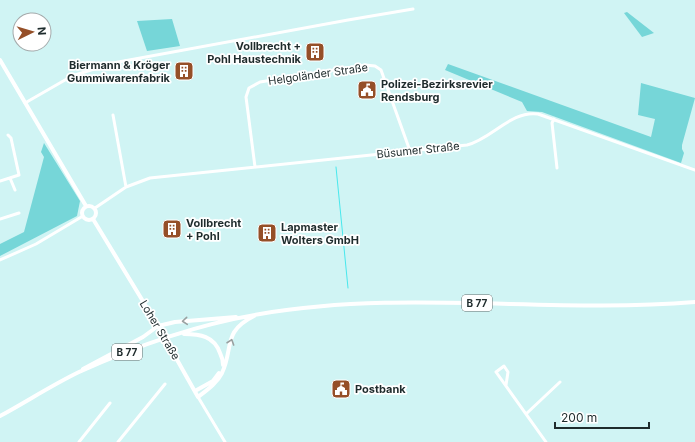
<svg xmlns="http://www.w3.org/2000/svg" width="695" height="442" font-family="Inter,sans-serif">
	<style>
		.green { fill: #76d6d8 }
		.lines { fill: none; stroke-linecap: round; stroke-linejoin: round }
		.stream { stroke: #48e8ed; stroke-width: 1 }
		.minor { stroke: #fff; stroke-width: 3 }
		.major { stroke: #fff; stroke-width: 4 }
		.oneway { stroke: #9aa0a0 }
		.labels { text-anchor: middle; stroke-width: 3.5; stroke-linejoin: round; paint-order: stroke }
		.shield { fill: #fff; stroke: #626b6b; stroke-width: 1 }
		.shield-label { font-size: 10px; font-weight: bold; fill: #1e2b2c }
		.poi-label { font-size: 11px; font-weight: bold; fill: #1e2b2c; stroke: #fff; text-anchor: start }
		.street-label { font-size: 11px; fill: #1e2b2c; stroke: #fff }
	</style>
	<rect width="100%" height="100%" fill="#d0f4f4"/>
	<path class="green" d="M627 12 654 33 642 37 624 13Z
		M172 19 180 46 147 51 137 21Z
		M448 64 651 137 655 119 638 115 641 83 695 98 682 145V149L684 153 681 163 542 112 527 111 522 102 445 70Z
		M44 143 80 201 77 216 0 256V244L24 232 44 157 41 152Z"/>
	<g class="lines">
		<path class="stream" d="M336 167 348 288"/>
		<path class="minor" d="M25 103 72 76 113 63 348 20 413 9
			M113 115 126 187
			M554 119 552 123 557 168
			M255 167 246 97 249 88 260 82 365 65 375 66 381 70 410 151
			M10 178 15 190
			M0 181 19 175 11 138 8 135
			M95 208 126 187 150 178 467 145C492 139 511 110 538 114L695 170
			M0 219 19 213
			M0 260 36 244 83 216
			M506 385 508 372 504 366 496 372 546 442
			M198 397 225 442
			M526 414 560 382
			M79 442 110 403
			M118 442 165 384"/>
		<path class="major" d="M0 60 86 206
			M82 213a7 7 0 1 1 14 0a7 7 0 1 1-14 0Z
			M93 219 158 326 198 397C207 390 217 383 222 373 234 347 222 332 254 316
			M184 334C200 334 214 336 220 353 222 357 223 361 223 365
			M83 369 143 337 158 326 175 322 236 317
			M195 391 213 381 219 373
			M0 416C26 402 52 385 79 372 136 346 198 324 260 314 404 289 550 314 695 302"/>
	</g>
	<defs><path id="oneway-chevron" d="M-2-3.5L2.5 0L-2 3.5" fill="none" stroke-width="1.6" stroke-linecap="round" stroke-linejoin="round"/></defs>
	<g class="oneway">
		<use href="#oneway-chevron" transform="translate(185 321) rotate(175)"/>
		<use href="#oneway-chevron" transform="translate(231 342) rotate(-71)"/>
	</g>
	<defs>
		<symbol id="building-square" viewBox="-11 -11 22 22"><rect x="-9" y="-9" width="18" height="18" rx="4" fill="#954f28" stroke="#fff"/><path d="M-4-6H4V6H1V3H-1V6H-4ZM-2.5-4.3h1.7v1.8h-1.7ZM.8-4.3h1.7v1.8H.8ZM-2.5-1h1.7V.8h-1.7ZM.8-1h1.7V.8H.8Z" fill="#fff"/></symbol>
		<symbol id="civic-square" viewBox="-11 -11 22 22"><rect x="-9" y="-9" width="18" height="18" rx="4" fill="#954f28" stroke="#fff"/><path d="M-.6-6.5H3V-4.5H.6V-3L4-1V1h2V6H-6V1h2V-1L-.6-3ZM-1.2 2.5V6h2.4V2.5Z" fill="#fff"/></symbol>
	</defs>
	<g fill-rule="evenodd">
		<use href="#building-square" x="304" y="41" width="22" height="22"/>
		<use href="#building-square" x="173" y="60" width="22" height="22"/>
		<use href="#civic-square" x="356" y="79" width="22" height="22"/>
		<use href="#building-square" x="161" y="218" width="22" height="22"/>
		<use href="#building-square" x="256" y="222" width="22" height="22"/>
		<use href="#civic-square" x="330" y="378" width="22" height="22"/>
	</g>
	<g class="labels">
		<g class="shield">
			<rect x="462" y="295" width="30" height="16" rx="3"/>
			<rect x="112" y="344" width="30" height="16" rx="3"/>
		</g>
		<g class="shield-label">
			<text x="477" y="307">B 77</text>
			<text x="127" y="356">B 77</text>
		</g>
		<g class="poi-label">
			<text x="301" y="50" text-anchor="end">Vollbrecht +<tspan x="301" dy="13">Pohl Haustechnik</tspan></text>
			<text x="170" y="69" text-anchor="end">Biermann &amp; Kröger<tspan x="170" dy="13">Gummiwarenfabrik</tspan></text>
			<text x="381" y="88">Polizei-Bezirksrevier<tspan x="381" dy="13">Rendsburg</tspan></text>
			<text x="186" y="227">Vollbrecht<tspan x="186" dy="13">+ Pohl</tspan></text>
			<text x="281" y="231">Lapmaster<tspan x="281" dy="13">Wolters GmbH</tspan></text>
			<text x="355" y="393">Postbank</text>
		</g>
		<g class="street-label">
			<text transform="translate(318 74) rotate(-8)" y="4">Helgoländer Straße</text>
			<text transform="translate(418 150) rotate(-6)" y="4">Büsumer Straße</text>
			<text transform="translate(160 330) rotate(59)" y="4">Loher Straße</text>
		</g>
	</g>
	<g transform="translate(32 32) rotate(85)"><circle r="19" fill="#ffffff" stroke="#a5aaab"/>
	<path d="M0-3L7 15L0 10L-7 15Z" fill="#954f28"/>
	<text y="-6" font-size="11" font-weight="bold" text-anchor="middle" fill="#1e2b2c">N</text>
	</g>
	<path d="M555 422v6h94v-6" fill="none" stroke="#1e2b2c" stroke-width="2"/>
	<text x="561" y="422" font-size="12" fill="#1e2b2c" stroke="#ffffff" stroke-width="3" paint-order="stroke">200 m</text>
</svg>
